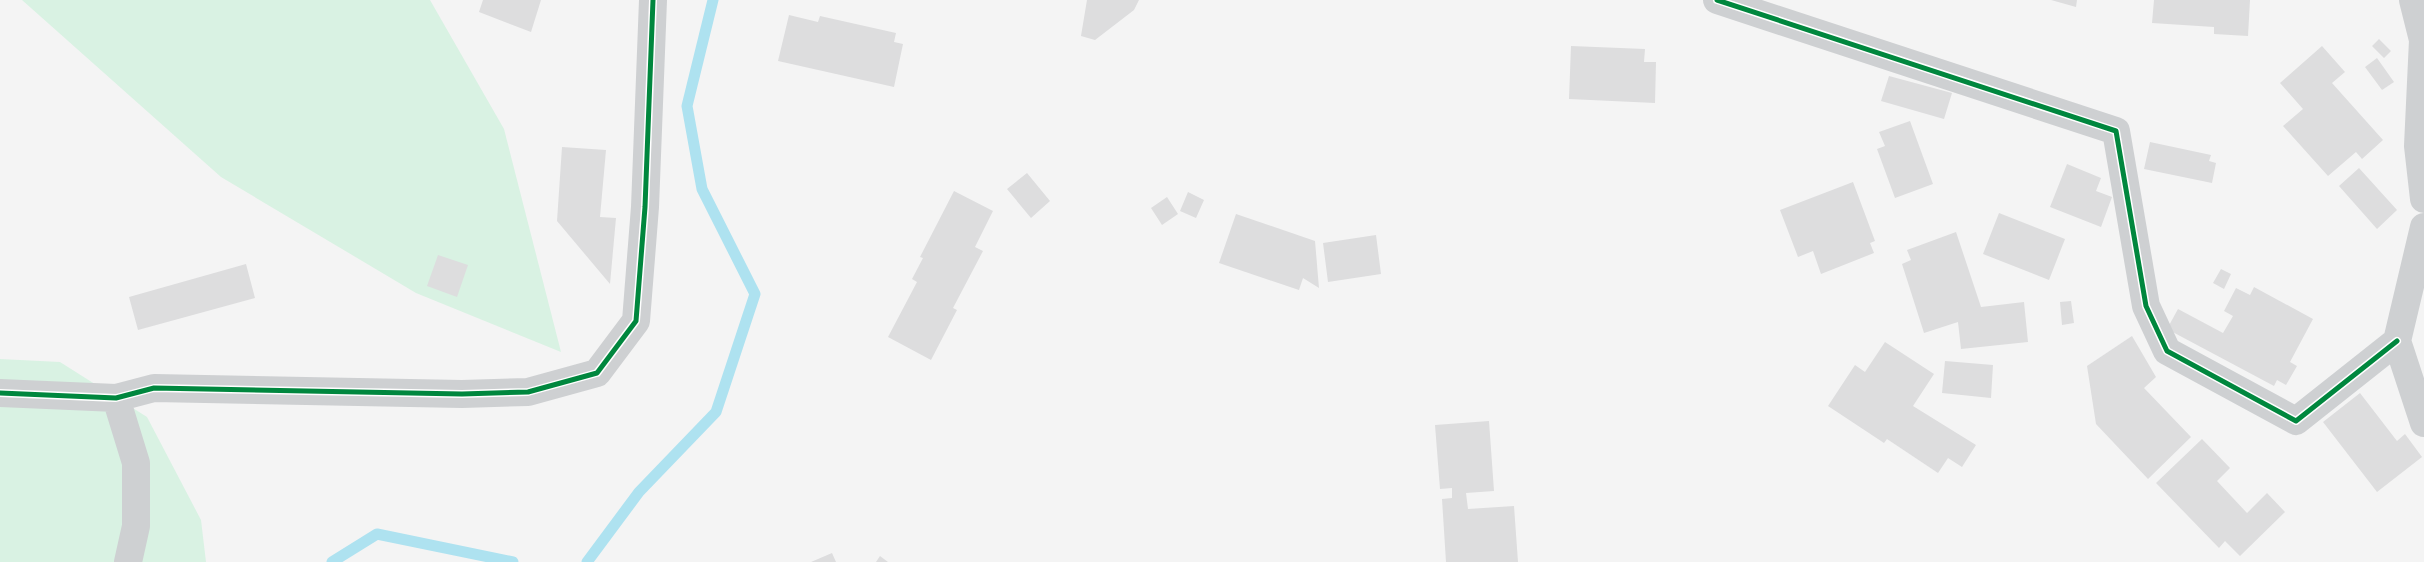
<svg xmlns="http://www.w3.org/2000/svg" width="2424" height="562" font-family="'Alegreya Sans',sans-serif">
	<style>
		.green { fill: #d9f2e3 }
		.lines { fill: none; stroke-linecap: round; stroke-linejoin: round }
		.stream { stroke: #aee2f0; stroke-width: 11 }
		.building { fill: #ddddde }
		.street { stroke: #ced0d2; stroke-width: 28 }
		.cycleway-casing { stroke: #fff; stroke-width: 8 }
		.cycleway { stroke: #00873e; stroke-width: 5 }
	</style>
	<rect width="100%" height="100%" fill="#f4f4f4"/>
	<path class="green" d="M22 0H430L504 129 561 352 416 293 221 177Z
		M0 359 60 362 147 417 201 520 206 562H0Z"/>
	<g class="lines">
		<path class="stream" d="M332 562 377 534 513 562
			M587 562 639 492 716 412 755 294 702 189 687 106 713 0"/>
	</g>
	<path class="building" d="M483 0H541L531 32 479 12Z
		M1087 0H1139L1134 10 1095 40 1081 36Z
		M2051 0H2077L2076 7Z
		M2154 0H2250L2248 36 2214 34V27L2152 23Z
		M789 15 818 22 820 16 896 33 894 42 903 44 894 87 778 61Z
		M2379 39 2391 51 2384 58 2372 46Z
		M1571 46 1645 49 1644 62H1656L1655 103 1569 99Z
		M2322 46 2345 72 2332 83 2383 140 2362 159 2356 152 2328 176 2283 126 2303 109 2280 83Z
		M2377 58 2394 82 2382 90 2365 67Z
		M1889 76 1952 93 1944 119 1881 101Z
		M1910 121 1933 184 1895 198 1877 149 1885 146 1879 132Z
		M2150 142 2211 155 2209 161 2216 163 2212 183 2144 169Z
		M562 147 606 150 600 217 616 218 610 284 557 221Z
		M2067 164 2101 178 2096 191 2112 197 2101 227 2050 207Z
		M2359 168 2397 210 2377 229 2339 186Z
		M1027 173 1050 201 1031 218 1007 189Z
		M1853 182 1875 241 1870 243 1874 253 1821 274 1813 251 1798 257 1780 210Z
		M954 191 993 211 975 247 983 251 953 308 957 310 931 360 888 337 917 282 912 279 923 258 920 257Z
		M1188 192 1204 200 1196 218 1180 211Z
		M1167 197 1178 214 1162 225 1151 208Z
		M1999 213 2065 239 2049 280 1983 254Z
		M1236 214 1315 241 1319 288 1303 278 1299 290 1219 263Z
		M1956 232 1981 307 2024 302 2028 342 1961 349 1958 322 1924 333 1902 264 1911 260 1907 250Z
		M1376 235 1381 274 1328 282 1323 243Z
		M438 255 468 265 457 297 427 286Z
		M246 264 255 298 138 330 129 297Z
		M2221 269 2231 274 2224 289 2213 283Z
		M2254 287 2313 319 2290 362 2297 366 2286 385 2277 380 2274 386 2167 329 2178 309 2223 333 2233 316 2224 311 2236 288 2250 295Z
		M2071 301 2074 323 2062 325 2060 302Z
		M2132 336 2156 377 2144 388 2191 437 2148 479 2096 424 2087 366Z
		M1885 342 1934 374 1913 406 1976 445 1962 467 1948 458 1938 473 1887 439 1884 443 1828 406 1855 365 1865 372Z
		M1945 361 1993 365 1991 398 1942 393Z
		M2360 393 2397 441 2405 434 2422 457 2377 492 2323 422Z
		M1489 421 1494 491 1466 493 1468 509 1514 506 1518 562H1446L1442 499 1452 498V488L1440 489 1435 425Z
		M2202 439 2230 468 2217 481 2247 513 2267 493 2285 512 2240 556 2225 541 2219 548 2156 483Z
		M832 553 836 562H811Z
		M880 556 888 562H876Z"/>
	<g class="lines">
		<path class="street" d="M1717 0 2116 131 2146 306 2167 351 2296 421 2397 341
			M2413 0 2423 40 2418 146 2424 199
			M2424 227 2397 341 2424 423
			M0 393 116 398 154 388 462 394 528 392 597 373 636 321 645 207 653 0
			M116 398 136 463V526L128 562"/>
		<defs>
			<path id="cycleway" d="M1717 0 2116 131 2146 306 2167 351 2296 421 2397 341
				M0 393 116 398 154 388 462 394 528 392 597 373 636 321 645 207 653 0"/>
		</defs>
		<use href="#cycleway" class="cycleway-casing"/>
		<use href="#cycleway" class="cycleway"/>
	</g>
</svg>
